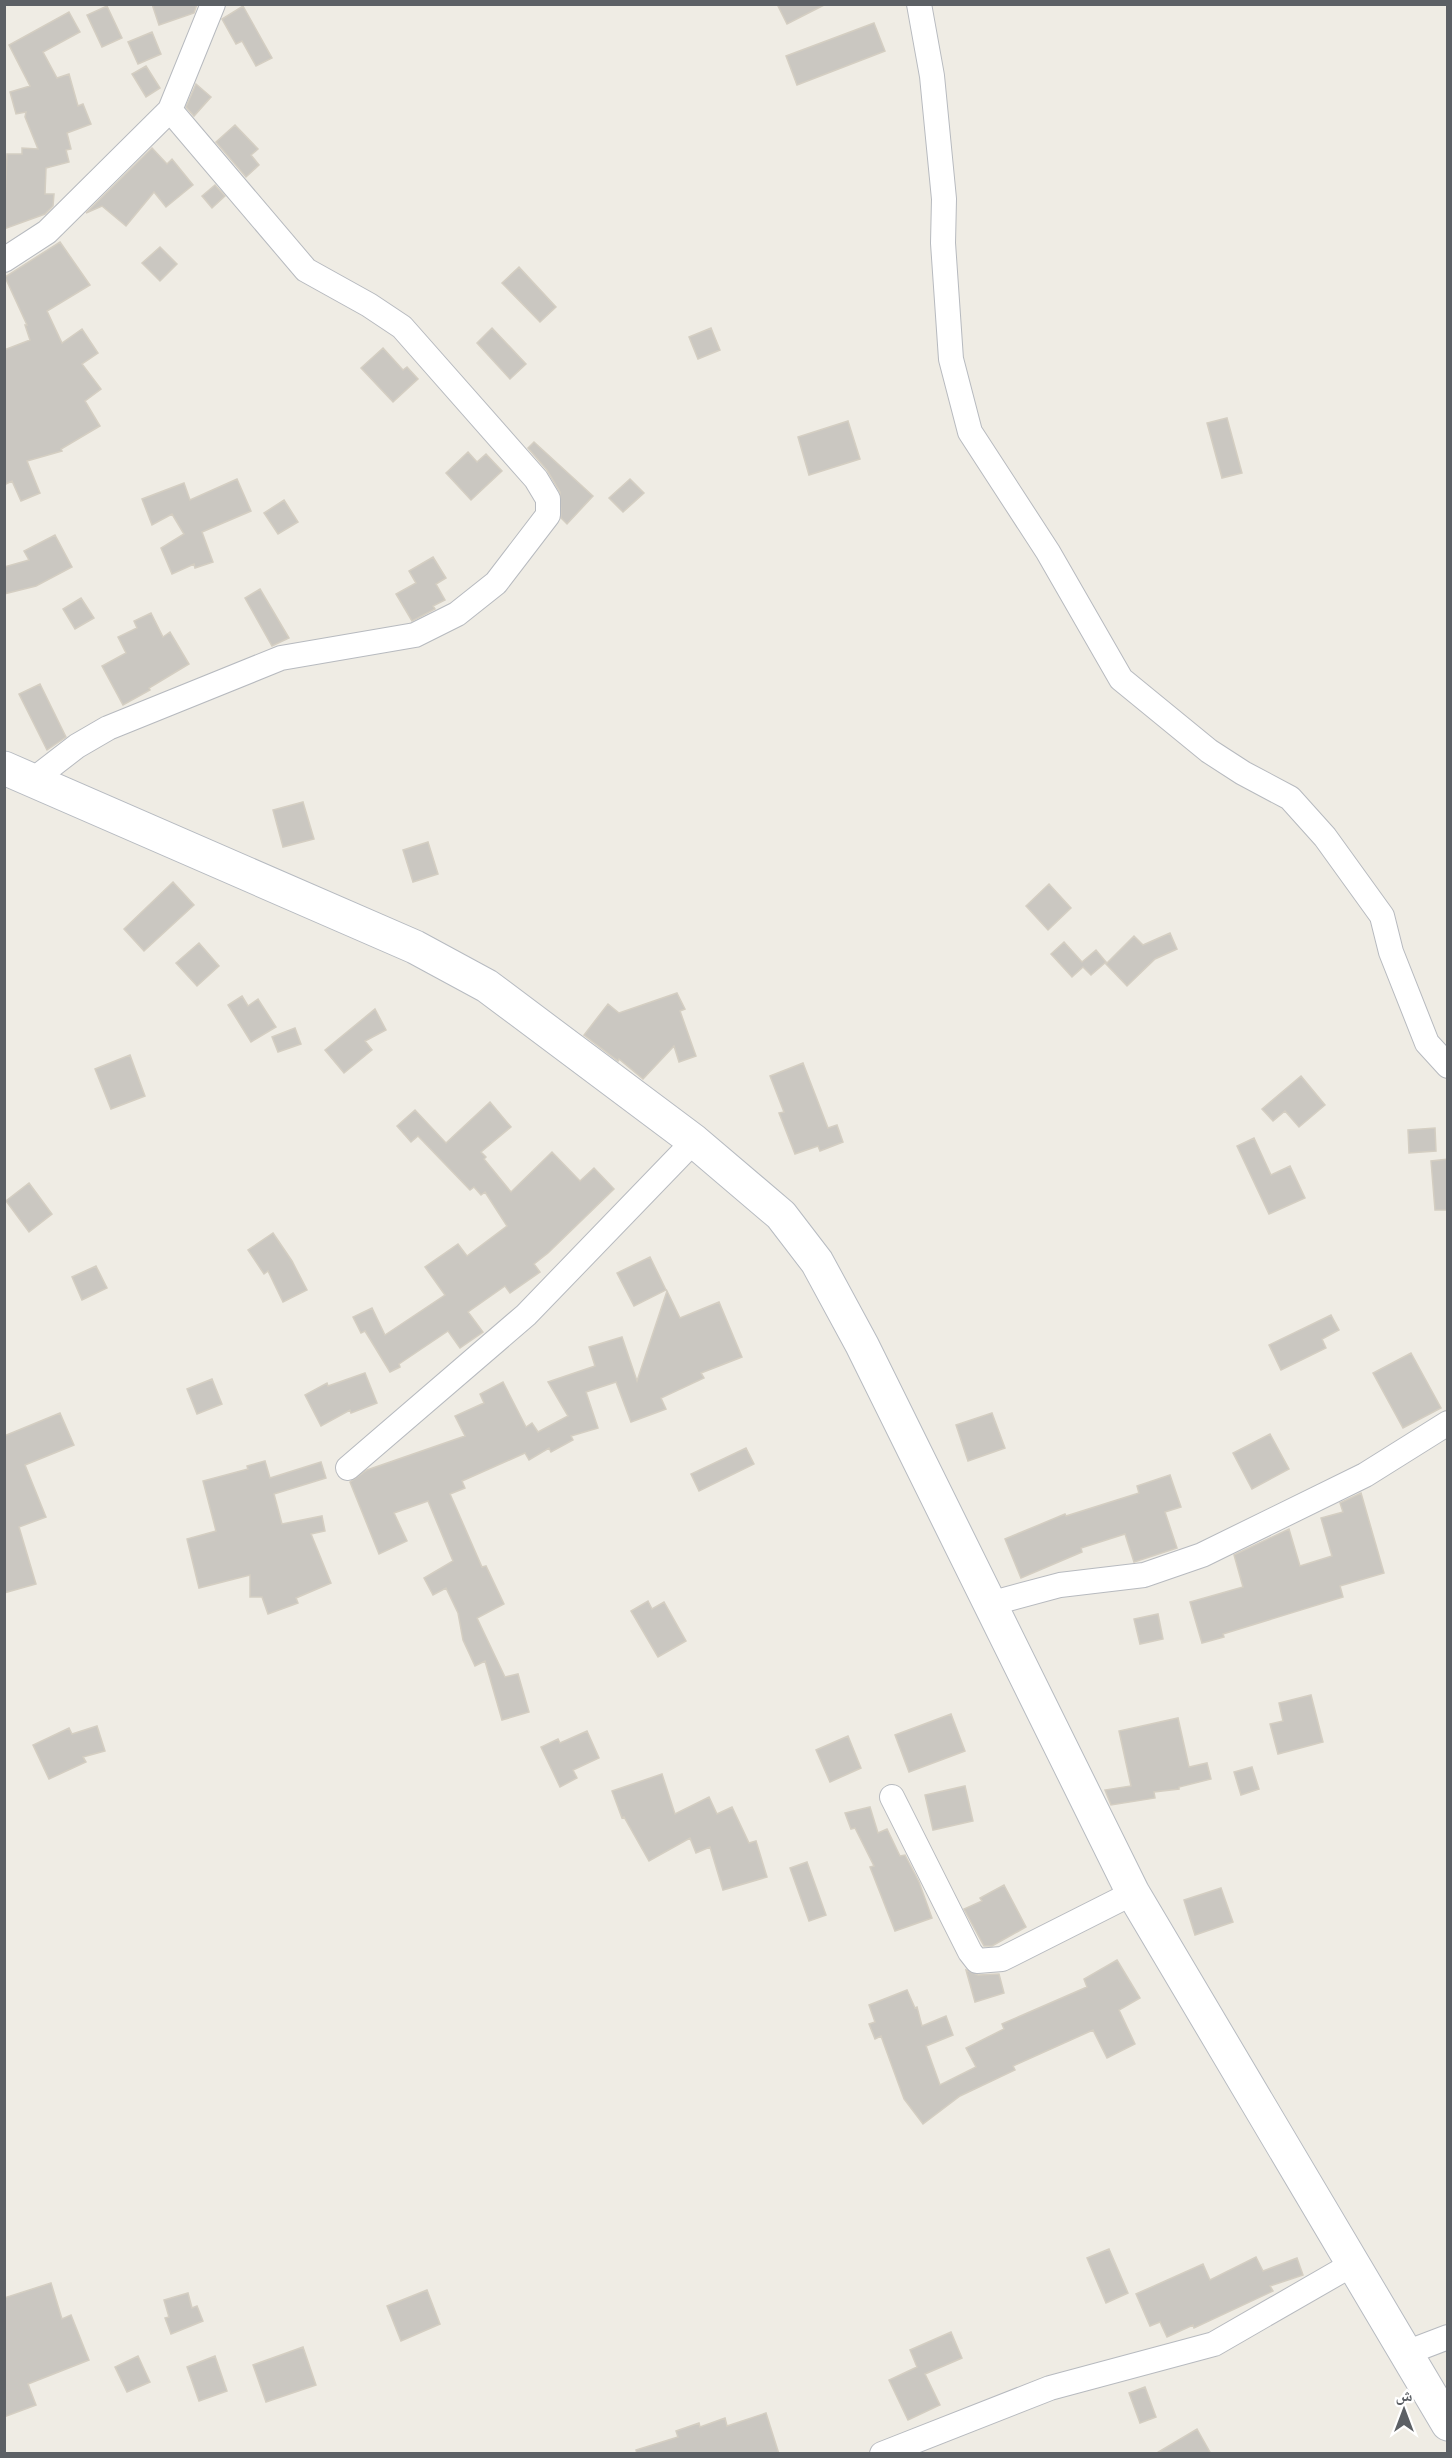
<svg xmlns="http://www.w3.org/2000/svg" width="1452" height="2458" font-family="Commissioner,'Noto Naskh Arabic',sans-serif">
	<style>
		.building { fill: #cac7c1; stroke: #d4cec2; stroke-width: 1.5 }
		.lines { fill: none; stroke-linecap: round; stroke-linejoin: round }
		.street-casing { stroke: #b7babf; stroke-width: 26 }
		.secondary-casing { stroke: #b7bbc1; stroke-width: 35 }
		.street { stroke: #fff; stroke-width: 24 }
		.secondary { stroke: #fff; stroke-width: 33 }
	</style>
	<rect width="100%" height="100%" fill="#efece4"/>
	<path class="building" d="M152 4H197L194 13 159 25Z
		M777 4H826L787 24Z
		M107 6 122 38 102 47 87 15Z
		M243 6 272 58 256 66 242 41 236 44 222 19Z
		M69 12 80 32 43 52 57 78 69 74 78 106 83 104 91 124 67 133 71 149 66 150 69 162 46 168 45 194H54L53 206 45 214 4 229 7 154H22V148L38 149 25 117 26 112 16 114 10 92 30 86 9 45Z
		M874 23 885 51 797 85 786 56Z
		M152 32 161 54 138 64 128 42Z
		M146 66 160 88 146 97 132 74Z
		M196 84 211 97 194 116 186 107Z
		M235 125 258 149 251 155 259 165 246 177 216 142Z
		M152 148 167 164 172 159 193 185 166 207 154 192 126 226 102 206 86 213Z
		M215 185 225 196 212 208 202 196Z
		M60 242 90 285 47 311 62 343 82 329 98 353 82 364 101 389 85 401 100 426 61 449 62 451 27 461 40 493 21 501 12 481 4 485V350L30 340 25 325H27L5 277Z
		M160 247 177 264 160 281 142 263Z
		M519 267 556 307 540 322 502 283Z
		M492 328 526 364 510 379 477 343Z
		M711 328 720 350 698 359 689 337Z
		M383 348 403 370 407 367 418 379 393 402 361 368Z
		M1227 418 1242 473 1222 478 1207 423Z
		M848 421 860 459 809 475 798 437Z
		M534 442 593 496 567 524 561 518 560 492 547 470 528 448Z
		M468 452 477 462 486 454 502 471 471 500 446 473Z
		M237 479 251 511 202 532 213 562 195 568 194 564 172 574 161 548 184 534 172 514 152 525 142 499 184 483 190 500Z
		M630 479 644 493 623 512 609 498Z
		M284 500 298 522 278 534 264 513Z
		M55 535 72 567 36 586 4 594V567L29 560 24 551Z
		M433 557 446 578 436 584 445 600 433 606 435 609 412 621 396 594 416 583 409 571Z
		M260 589 289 638 272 646 245 598Z
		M81 598 94 618 75 629 63 609Z
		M151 613 163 637 170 632 189 664 149 688 150 690 123 705 102 666 126 653 118 637 137 628 134 621Z
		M40 684 66 737 47 750 19 694Z
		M303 802 314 839 283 847 273 810Z
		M428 842 438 874 413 882 403 850Z
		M173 882 194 905 144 951 124 929Z
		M1049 884 1071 908 1048 930 1026 906Z
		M1170 933 1177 949 1155 959 1127 986 1106 964 1134 936 1143 945Z
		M1064 942 1082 962 1096 950 1106 962 1091 975 1083 967 1072 977 1051 954Z
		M199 943 219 966 197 986 176 963Z
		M677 993 685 1009 680 1011 696 1056 679 1062 674 1046 643 1079 619 1059 618 1061 584 1035 608 1004 619 1013Z
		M242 996 248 1006 258 999 276 1027 251 1042 228 1005Z
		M375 1009 386 1030 365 1041 372 1050 344 1073 325 1050Z
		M295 1028 301 1044 278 1052 272 1037Z
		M130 1055 145 1096 111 1109 95 1069Z
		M803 1063 828 1128 837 1125 843 1142 820 1151 818 1146 795 1154 779 1113 784 1112 770 1076Z
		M1301 1076 1325 1105 1299 1127 1285 1111 1273 1121 1262 1109Z
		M490 1102 511 1127 481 1152 486 1157 484 1159 511 1192 552 1152 580 1181 594 1168 614 1189 548 1253 534 1264 540 1272 510 1293 505 1286 468 1312 483 1332 460 1348 448 1331 399 1364 400 1367 390 1372 365 1331 361 1333 353 1317 372 1308 385 1335 445 1295 425 1267 458 1244 467 1256 507 1226 485 1192 481 1195 474 1187 470 1190 418 1136 411 1142 397 1126 415 1110 446 1143Z
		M1435 1128 1436 1151 1409 1153 1408 1130Z
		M1254 1138 1271 1175 1290 1166 1305 1198 1269 1214 1237 1146Z
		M1448 1159V1210H1435L1431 1161Z
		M29 1183 52 1214 29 1232 6 1201Z
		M273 1233 292 1261 307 1290 283 1302 268 1271 264 1274 248 1250Z
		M650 1257 666 1290 634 1306 617 1273Z
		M96 1266 107 1288 82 1300 72 1277Z
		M667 1291 680 1318 719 1302 742 1357 701 1373 704 1378 661 1398 666 1409 631 1422 616 1382 586 1392 598 1428 571 1436 573 1440 551 1452 549 1448 529 1460 525 1453 462 1481 465 1488 450 1494 482 1567 486 1566 504 1604 477 1618 505 1677 518 1674 529 1712 502 1720 485 1661 475 1666 463 1640 458 1613 446 1588 433 1595 424 1578 453 1561 428 1501 394 1513 407 1541 379 1554 350 1482 367 1470 465 1436 455 1416 484 1403 480 1394 503 1382 526 1427 532 1423 538 1432 568 1416 548 1382 595 1366 589 1347 622 1337 637 1381Z
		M1331 1315 1339 1330 1322 1339 1326 1348 1281 1370 1269 1345Z
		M1411 1353 1441 1408 1403 1428 1373 1373Z
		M365 1373 377 1403 351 1413 350 1410 321 1426 305 1395 327 1383 328 1386Z
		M212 1379 222 1404 197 1414 187 1389Z
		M60 1413 74 1445 25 1465 46 1517 19 1527 36 1584 4 1593V1436Z
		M992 1413 1005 1448 968 1461 956 1425Z
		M1270 1434 1289 1469 1252 1489 1233 1453Z
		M746 1448 754 1464 699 1491 691 1474Z
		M265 1461 270 1478 321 1462 326 1478 274 1494 282 1524 322 1516 325 1531 311 1534 331 1583 296 1598 298 1603 268 1614 262 1597H250V1575L199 1588 187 1539 216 1531 203 1481 248 1469 247 1466Z
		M1170 1475 1181 1507 1165 1512 1177 1548 1134 1562 1125 1534 1081 1548 1082 1552 1021 1578 1005 1539 1065 1514 1066 1516 1139 1493 1137 1486Z
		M1361 1493 1384 1573 1340 1586 1343 1597 1223 1634 1224 1637 1202 1643 1190 1602 1243 1587 1234 1555 1289 1529 1300 1566 1332 1556 1321 1518 1343 1512 1340 1503Z
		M648 1601 652 1609 664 1602 686 1641 658 1657 631 1611Z
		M1158 1614 1163 1639 1140 1644 1134 1619Z
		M1311 1695 1323 1742 1278 1754 1270 1724 1283 1721 1279 1703Z
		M951 1714 965 1751 909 1772 895 1735Z
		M1178 1718 1189 1767 1207 1763 1211 1779 1179 1787V1789L1154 1792 1155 1798 1111 1805 1105 1790 1131 1786 1119 1731Z
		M97 1726 105 1751 83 1757 86 1762 49 1779 33 1745 69 1728 72 1734Z
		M587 1731 599 1758 573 1770 577 1778 560 1787 541 1747 558 1739 560 1743Z
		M848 1736 861 1768 830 1782 816 1750Z
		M1252 1767 1259 1789 1241 1795 1234 1772Z
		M662 1774 675 1814 709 1797 717 1814 732 1807 749 1843 756 1841 767 1877 723 1890 710 1847 696 1853 690 1838 649 1861 624 1817 622 1818 612 1791Z
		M965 1786 973 1821 933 1830 925 1795Z
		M870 1807 878 1833 887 1829 900 1856 905 1855 919 1882 932 1918 895 1931 870 1867 874 1866 855 1828 851 1829 845 1813Z
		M807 1862 826 1915 809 1921 790 1868Z
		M1004 1885 1026 1927 992 1946H984L964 1909 982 1901 980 1898Z
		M1221 1888 1233 1922 1195 1935 1184 1900Z
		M1117 1960 1140 1998 1119 2010 1135 2044 1107 2058 1093 2030 1013 2066 1015 2070 960 2096 923 2124 904 2099 881 2036 875 2039 869 2024 875 2022 869 2005 907 1990 915 2008 917 2007 922 2026 946 2016 953 2035 926 2046 940 2085 976 2067 966 2048 1004 2029 1002 2024 1087 1987 1084 1979Z
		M966 1970 978 1975 999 1974 1004 1993 975 2002Z
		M1109 2249 1128 2293 1106 2303 1087 2258Z
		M1256 2257 1263 2271 1297 2258 1303 2275 1270 2286 1273 2291 1194 2328 1193 2325 1167 2337 1160 2322 1150 2326 1136 2294 1203 2264 1210 2280Z
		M51 2283 62 2319 71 2315 89 2360 28 2384 36 2405 4 2417V2298Z
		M427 2290 440 2324 401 2341 387 2306Z
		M188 2293 192 2308 197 2306 203 2321 171 2334 165 2318 169 2317 164 2300Z
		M951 2332 962 2358 925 2374 940 2405 908 2420 889 2380 917 2367 910 2350Z
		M303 2347 316 2385 266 2402 253 2365Z
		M138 2356 150 2382 127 2392 115 2367Z
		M215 2356 227 2391 199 2401 187 2367Z
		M1145 2387 1156 2417 1140 2423 1129 2393Z
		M766 2413 779 2454H637L636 2450 678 2437 676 2431 699 2423 700 2427 725 2418 727 2426Z
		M1197 2429 1211 2454H1155Z"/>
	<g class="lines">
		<defs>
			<path id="street" d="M919 4 932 76 944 199 943 243 951 359 970 432 1048 552 1121 679 1209 751 1243 773 1290 798 1325 837 1382 916 1391 952 1427 1043 1448 1066
				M4 260 47 232 170 110 213 4
				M33 780 77 746 108 728 281 658 415 635 457 614 496 583 548 515V499L536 479 402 327 369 305 306 270 170 110
				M348 1468 526 1315 694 1141
				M989 1604 1060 1585 1144 1575 1202 1555 1365 1475 1448 1423
				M892 1797 970 1952 977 1961 1002 1959 1133 1893
				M1406 2353 1448 2337
				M882 2454 1050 2388 1214 2344 1353 2264"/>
			<path id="secondary" d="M4 768 415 947 487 986 694 1141 781 1215 817 1262 862 1345 1133 1893 1448 2424"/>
		</defs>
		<use href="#street" class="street-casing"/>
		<use href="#secondary" class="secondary-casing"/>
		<use href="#street" class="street"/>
		<use href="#secondary" class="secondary"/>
	</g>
	<rect width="1452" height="2458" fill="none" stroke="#5c6065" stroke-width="12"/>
	<g transform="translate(1404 2410)" stroke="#ffffff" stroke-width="4.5" paint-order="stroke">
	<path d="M0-4.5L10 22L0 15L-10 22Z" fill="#5c6065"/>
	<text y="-9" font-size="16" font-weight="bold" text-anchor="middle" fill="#5c6065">ش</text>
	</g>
</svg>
